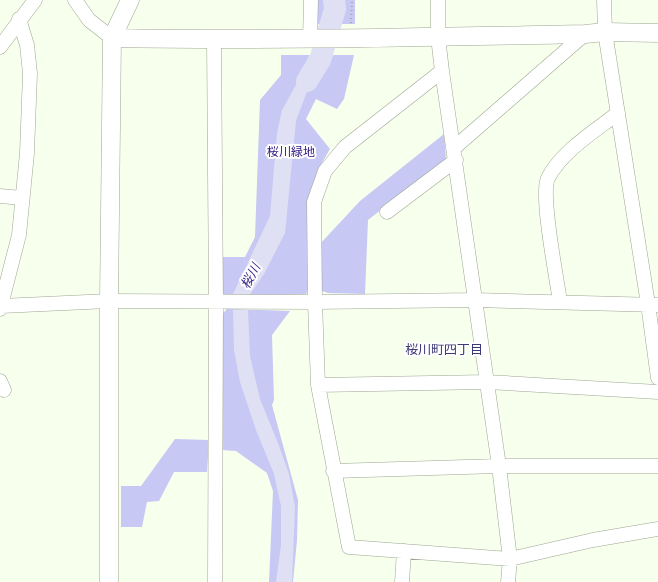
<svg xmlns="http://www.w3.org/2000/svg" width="658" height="582" font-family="Inter,'Noto Sans JP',sans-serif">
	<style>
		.green { fill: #c7c8f4 }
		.water { fill: #dfe0f3 }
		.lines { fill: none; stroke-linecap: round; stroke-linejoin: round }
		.river { stroke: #dfe0f3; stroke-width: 22 }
		.minor-casing { stroke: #9da692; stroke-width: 15 }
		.tertiary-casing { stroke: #9da692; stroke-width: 19 }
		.path { stroke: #a4aa9c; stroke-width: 2; stroke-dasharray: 1 3; stroke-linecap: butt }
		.minor { stroke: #fff; stroke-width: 14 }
		.tertiary { stroke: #fff; stroke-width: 18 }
		.labels { text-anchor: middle; stroke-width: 4; stroke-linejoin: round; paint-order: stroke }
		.park-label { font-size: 12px; fill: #2f177f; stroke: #fff }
		.water-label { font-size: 13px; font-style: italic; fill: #3c2b91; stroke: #fff }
		.neighbourhood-label { font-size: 13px; fill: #3d3976; stroke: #fff }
	</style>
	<rect width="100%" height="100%" fill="#f7ffed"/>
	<path class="green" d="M318 0H355V24H318Z
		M281 55H354L344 99 337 109 316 99 306 119 330 149 319 168 310 285 306 294 226 296 221 291V257H245L255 237 260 100 281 75Z
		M444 134 446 159 368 220 365 294 328 293 322 291 319 245 360 201Z
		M227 309 290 311 272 335 274 400 272 405 298 500 297 540 293 582H269L273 491 267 473 236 451 222 450 221 315Z
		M175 439 209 440 207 472H174L159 501 147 502 142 527H121V486H141Z"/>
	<path class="water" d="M326 0H344L342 21 325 23Z
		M309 55H334L306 94 296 121 285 233 264 274 249 296H232L270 216 277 133 282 110 301 76Z
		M233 310H248L250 356 260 399 278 443 289 474 295 507 292 582H276L281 545V506L274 474 256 430 240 382 234 350Z"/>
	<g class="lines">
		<path class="river" d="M307 81 320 60 335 9 334 0"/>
		<defs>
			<path id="minor" d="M75 0 89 20 112 38
				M438 0V37L442 71 499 466 510 559 508 582
				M604 0 605 32 648 304 658 378
				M310 39 311 0
				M214 40 216 302 215 582
				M0 47 35 0
				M442 71 345 147 325 171 314 202 315 302 318 385 349 547 510 559 593 540 658 529
				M454 148 585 34
				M0 196 22 198
				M387 212 456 160
				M560 302C557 279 540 195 548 178 562 151 595 131 618 113
				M1 306 109 301 315 302 475 300 658 305
				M0 309 19 235 27 153 30 73 27 45 19 19
				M0 381 4 390
				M318 385 487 382 658 392
				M333 471 499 466H658
				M402 582 404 551"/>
			<path id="tertiary" d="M112 38C270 41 427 37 585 34L605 32 658 33
				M109 582V301L112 38 130 0"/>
		</defs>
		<use href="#minor" class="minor-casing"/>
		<use href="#tertiary" class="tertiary-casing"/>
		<path class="path" d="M351 23 352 0"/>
		<use href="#minor" class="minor"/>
		<use href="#tertiary" class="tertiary"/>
	</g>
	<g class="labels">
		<g class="park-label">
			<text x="291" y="156">桜川緑地</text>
		</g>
		<g class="water-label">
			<text transform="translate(250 276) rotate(-62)" y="5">桜川</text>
		</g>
		<g class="neighbourhood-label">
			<text x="444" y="354">桜川町四丁目</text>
		</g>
	</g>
</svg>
